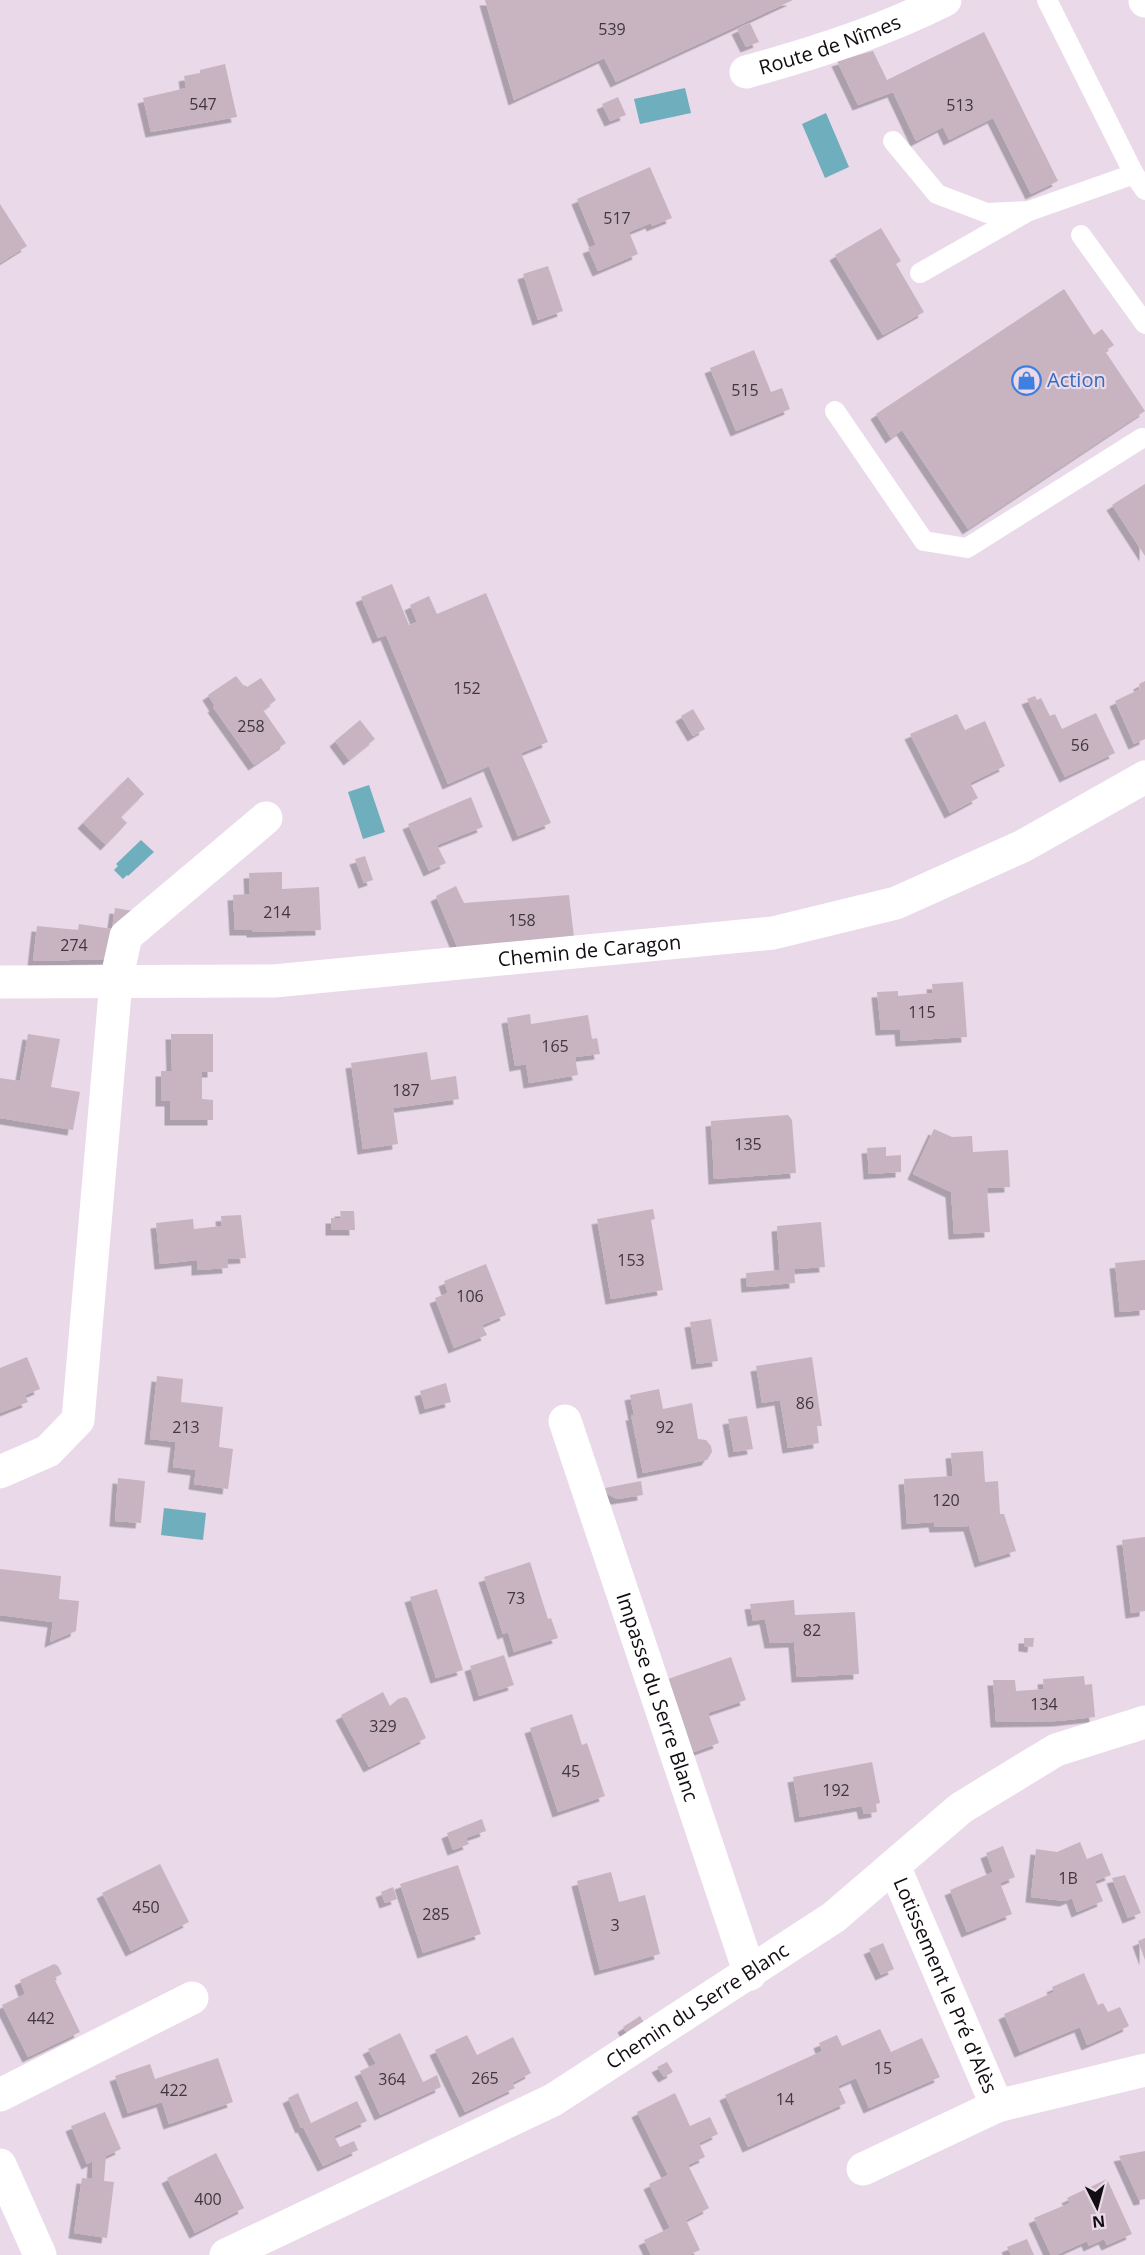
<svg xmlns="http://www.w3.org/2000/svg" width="1145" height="2255" font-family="'Open Sans',sans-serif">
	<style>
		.water { fill: #6eaebd }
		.building { fill: #c8b4c1; filter: url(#shadow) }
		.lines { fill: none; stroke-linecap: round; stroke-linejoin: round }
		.service { stroke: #fff; stroke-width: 20 }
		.minor { stroke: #fff; stroke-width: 33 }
		.secondary { stroke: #fff; stroke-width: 33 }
		.labels { text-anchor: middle; stroke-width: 4.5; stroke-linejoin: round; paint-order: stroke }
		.number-label { font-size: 16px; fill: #40373e }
		.street-label { font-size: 20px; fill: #120d12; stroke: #e9d9e9 }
		.shop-label { font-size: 20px; fill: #366cbe; stroke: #e9d9e9; text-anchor: start }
	</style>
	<defs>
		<filter id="shadow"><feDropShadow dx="-5.5" dy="5.5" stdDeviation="0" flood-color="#0004"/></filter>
	</defs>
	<rect width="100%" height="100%" fill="#e9d9e9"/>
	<path class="water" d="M685 88 691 113 640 124 634 99Z
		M826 113 849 167 825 178 802 124Z
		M369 785 385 832 363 839 348 792Z
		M141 840 154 852 128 876 127 875 123 879 114 870 118 866 116 864Z
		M164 1508 206 1513 203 1540 161 1535Z"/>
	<path class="building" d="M485 0H793L616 82 604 58 514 100Z
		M750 23 759 42 746 47 737 29Z
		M984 32 1058 181 1031 194 993 118 949 140 943 127 916 141 893 92 858 105 837 61 873 51 887 80Z
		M225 64 237 117 151 132 143 98 186 88 184 76 200 73V70Z
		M618 97 626 115 610 121 602 104Z
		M650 167 672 218 652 226 651 223 629 232 638 254 598 271 588 248 596 245 577 199Z
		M0 204 27 246 0 263Z
		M881 228 901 261 896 264 924 312 883 335 835 255Z
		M548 266 563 311 538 320 523 274Z
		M1064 289 1094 335 1102 329 1114 345 1105 351 1145 411 968 529 902 430 891 438 876 414Z
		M754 350 771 392 782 388 790 409 736 431 710 368Z
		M1145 484V556L1112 505Z
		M392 584 409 625 417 622 410 605 429 596 437 614 486 593 548 742 521 753 551 823 518 836 489 766 448 784 386 635 378 638 361 597Z
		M236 676 244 686 245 685 247 687 261 678 276 700 263 710 286 743 254 765 213 707 215 706 208 695Z
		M1145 681V739L1134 744 1115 701 1140 689 1139 684Z
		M1035 696 1037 700 1041 698 1050 716 1055 714 1062 729 1096 713 1115 753 1065 777 1027 699Z
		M693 709 705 729 693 736 681 716Z
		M957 714 965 730 985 721 1005 766 970 783 978 798 950 813 910 734Z
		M360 720 375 739 349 760 335 741Z
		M128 777 144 794 121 817 127 823 106 845 83 823Z
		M471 797 483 827 437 845 446 863 429 871 408 824Z
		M365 856 373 880 364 883 355 859Z
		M282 872V889L319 887 321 930 252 932V930H235L233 895 250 894 249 873Z
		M456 886 464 903 569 895 574 937 458 949 436 896Z
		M115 908 140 912 110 959 33 961 37 926 78 930 79 924 112 929Z
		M963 982 967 1037 901 1041 900 1029 881 1030 877 992 898 991V996L933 993 932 984Z
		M530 1014 531 1024 588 1015 592 1039 597 1038 600 1054 575 1057 578 1075 529 1083 526 1064 515 1066 507 1018Z
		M28 1034 60 1039 51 1087 80 1092 73 1130 0 1118V1078L20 1081Z
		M171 1034H213V1072H202V1099L213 1100V1120H170V1101H161V1071H172Z
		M427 1052 431 1080 456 1076 459 1099 393 1108 398 1144 363 1149 351 1063Z
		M788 1115 792 1120 796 1173 714 1179 711 1121Z
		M934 1129 952 1137 972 1136 973 1152 1008 1150 1010 1187 987 1188 990 1232 954 1234 951 1192 913 1174Z
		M886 1147V1156L901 1155V1172L869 1174 867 1148Z
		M653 1209 655 1219 651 1220 663 1290 611 1299 597 1219Z
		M340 1211H354L355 1230H331V1218H341Z
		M241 1215 246 1258 227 1259 228 1268 197 1270V1260L160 1264 156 1223 193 1219 194 1229 222 1226 221 1216Z
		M821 1222 825 1267 794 1269 795 1283 747 1287 746 1273 780 1270 777 1226Z
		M1145 1260V1310L1120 1312 1115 1263Z
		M486 1264 506 1315 482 1325 487 1335 454 1348 435 1298 448 1293 444 1281Z
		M711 1319 718 1361 697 1364 690 1322Z
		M27 1357 40 1389 25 1395 28 1402 0 1413V1368Z
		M812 1357 822 1426H817L819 1443 788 1448 780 1400 762 1403 756 1366Z
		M157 1376 183 1379 181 1402 223 1407 219 1447 233 1449 228 1489 194 1484 196 1470 173 1467 176 1442 150 1439Z
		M446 1383 451 1402 425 1409 420 1391Z
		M659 1389 663 1409 692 1403 698 1439 706 1440 711 1446 712 1452 707 1460 643 1473 631 1415H634L630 1395Z
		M747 1416 753 1449 734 1452 728 1419Z
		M983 1451 985 1482 998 1481 1000 1514H1004L1016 1551 980 1562 969 1526 935 1527 934 1522 907 1524 904 1479 953 1476 951 1453Z
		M118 1478 145 1481 141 1523 115 1521Z
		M641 1481 643 1495 617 1499 607 1494 605 1488Z
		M1145 1537V1611L1131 1613 1122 1540Z
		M530 1562 548 1619 551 1618 558 1638 514 1652 508 1632 503 1634 484 1577Z
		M0 1569 61 1576 59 1599 79 1601 76 1631 50 1642 53 1622 0 1615Z
		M437 1589 463 1670 436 1678 410 1597Z
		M794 1600 795 1615 855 1612 859 1674 797 1677 794 1642 770 1643 765 1619 753 1621 750 1604Z
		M1024 1638H1034L1033 1647 1024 1646Z
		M504 1655 514 1685 479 1696 470 1666Z
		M731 1657 746 1700 708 1713 719 1743 694 1752 668 1679Z
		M1084 1676 1085 1685 1092 1684 1095 1717 1058 1721 996 1722 993 1680H1015L1016 1691 1044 1689 1043 1679Z
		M383 1692 390 1706 398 1699 405 1697 408 1699 426 1738 369 1767 341 1715Z
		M572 1714 582 1745 587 1743 605 1796 558 1812 530 1728Z
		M872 1762 880 1803 876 1804 877 1812 864 1814 862 1806 800 1817 793 1777Z
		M482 1819 486 1831 466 1838 469 1844 453 1850 447 1833Z
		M1080 1842 1087 1859 1102 1853 1111 1875 1095 1881 1103 1901 1077 1912 1072 1898 1065 1901 1031 1897 1036 1849 1057 1852Z
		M1003 1846 1015 1877 1000 1883 1012 1914 967 1932 950 1890 993 1872 986 1853Z
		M160 1864 189 1922 131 1951 102 1893Z
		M458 1865 481 1934 423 1953 400 1884Z
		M611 1872 619 1902 645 1895 660 1954 600 1970 577 1881Z
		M1125 1875 1141 1913 1128 1918 1112 1878Z
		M393 1887 397 1899 385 1903 381 1892Z
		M1145 1938V1960L1138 1941Z
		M883 1943 894 1969 881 1975 869 1949Z
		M54 1964 58 1966 62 1974 54 1978 80 2032 28 2057 2 2005 25 1994 20 1980Z
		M1084 1973 1098 2005 1103 2003 1108 2012 1120 2007 1129 2026 1087 2045 1080 2027 1020 2052 1004 2014 1054 1992 1052 1987Z
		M640 2016 646 2026 629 2037 623 2027Z
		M880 2029 891 2052 922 2038 940 2077 869 2108 856 2078 838 2086 846 2103 748 2147 725 2095 822 2051 819 2043 837 2035 842 2046Z
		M400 2033 423 2082 437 2075 441 2087 380 2115 360 2071 376 2064 368 2049Z
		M467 2035 477 2055 513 2037 531 2073 512 2083 515 2088 465 2112 435 2050Z
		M218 2058 233 2102 169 2124 162 2102 128 2113 115 2076 150 2064 155 2079Z
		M667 2062 673 2072 664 2077 657 2067Z
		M298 2093 311 2123 357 2101 367 2121 334 2136 340 2147 354 2141 358 2150 323 2166 303 2127 301 2128 288 2098Z
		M675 2093 690 2126 710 2117 718 2134 699 2143 705 2157 688 2165 709 2208 686 2220 700 2250 689 2255H651L644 2240 670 2228 649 2184 668 2175 637 2112Z
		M105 2112 121 2149 106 2156 104 2181 114 2182 107 2238 74 2233 82 2178 92 2179 93 2161 87 2164 71 2126Z
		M1145 2151V2199L1139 2200 1119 2156Z
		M216 2153 244 2208 195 2233 167 2178Z
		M1107 2179 1132 2234 1107 2245 1104 2239 1089 2246 1087 2241 1056 2255H1051L1034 2218 1070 2203 1067 2198Z
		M1027 2239 1034 2255H1011L1007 2247Z"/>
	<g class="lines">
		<path class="service" d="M1047 0 1134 174 1145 190
			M893 141 937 194 987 213 1029 211 1134 174
			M1081 235 1145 324
			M920 273 1027 212
			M835 411 924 541 967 548 1142 438"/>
		<g class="minor">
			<path id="s1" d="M746 72C815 53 881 32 945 0"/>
			<path id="s2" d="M0 982 274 981 773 933 896 903 1023 846 1145 777"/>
			<path id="s3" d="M565 1421 750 1974"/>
			<path d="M0 1472 48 1451 78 1420 116 981 126 936 266 818"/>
			<path id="s4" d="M894 1866 997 2106"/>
			<path d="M0 2095 192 1998"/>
			<path d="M0 2165 40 2255"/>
			<path d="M863 2169 997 2106 1145 2070"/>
			<path id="s5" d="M226 2255 553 2100 834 1917 961 1808 1056 1750 1145 1722"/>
		</g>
		<path class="secondary" d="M1145 0V1"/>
	</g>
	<defs>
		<symbol id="shop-ring" viewBox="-11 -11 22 22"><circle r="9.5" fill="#e9d9e9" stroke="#3f7fe0" stroke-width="1.5"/><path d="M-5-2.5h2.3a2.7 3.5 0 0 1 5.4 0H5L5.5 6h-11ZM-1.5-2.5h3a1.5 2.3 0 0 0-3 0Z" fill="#3f7fe0"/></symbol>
	</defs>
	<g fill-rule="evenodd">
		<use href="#shop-ring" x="1010" y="364" width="33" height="33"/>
	</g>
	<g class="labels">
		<g class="number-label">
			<text x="612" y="35">539</text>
			<text x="203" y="110">547</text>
			<text x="960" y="111">513</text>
			<text x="617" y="224">517</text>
			<text x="745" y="396">515</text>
			<text x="467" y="694">152</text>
			<text x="251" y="732">258</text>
			<text x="1080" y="751">56</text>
			<text x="277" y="918">214</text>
			<text x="522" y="926">158</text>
			<text x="74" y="951">274</text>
			<text x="922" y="1018">115</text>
			<text x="555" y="1052">165</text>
			<text x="406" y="1096">187</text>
			<text x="748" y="1150">135</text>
			<text x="631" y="1266">153</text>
			<text x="470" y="1302">106</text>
			<text x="805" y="1409">86</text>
			<text x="186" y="1433">213</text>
			<text x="665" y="1433">92</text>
			<text x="946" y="1506">120</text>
			<text x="516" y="1604">73</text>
			<text x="812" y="1636">82</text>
			<text x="1044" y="1710">134</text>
			<text x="383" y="1732">329</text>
			<text x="571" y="1777">45</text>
			<text x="836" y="1796">192</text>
			<text x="1068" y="1884">1B</text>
			<text x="146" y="1913">450</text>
			<text x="436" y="1920">285</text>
			<text x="615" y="1931">3</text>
			<text x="41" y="2024">442</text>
			<text x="883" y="2074">15</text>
			<text x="485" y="2084">265</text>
			<text x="392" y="2085">364</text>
			<text x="174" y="2096">422</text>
			<text x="785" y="2105">14</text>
			<text x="208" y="2205">400</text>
		</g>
		<g class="street-label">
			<text dy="7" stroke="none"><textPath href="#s1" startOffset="88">Route de Nîmes</textPath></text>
			<text dy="7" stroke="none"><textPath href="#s2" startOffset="591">Chemin de Caragon</textPath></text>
			<text dy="7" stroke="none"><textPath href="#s3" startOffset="291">Impasse du Serre Blanc</textPath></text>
			<text dy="7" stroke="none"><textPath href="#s4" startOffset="130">Lotissement le Pré d'Alès</textPath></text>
			<text dy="7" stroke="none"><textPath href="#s5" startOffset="534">Chemin du Serre Blanc</textPath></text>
		</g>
		<g class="shop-label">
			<text x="1047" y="387">Action</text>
		</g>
	</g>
	<g transform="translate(1097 2207) rotate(174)" stroke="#e9d9e9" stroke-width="4.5" paint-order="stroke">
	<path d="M0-4.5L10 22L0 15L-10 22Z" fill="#120d12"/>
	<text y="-9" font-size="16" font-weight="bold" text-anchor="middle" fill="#120d12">N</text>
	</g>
</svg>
